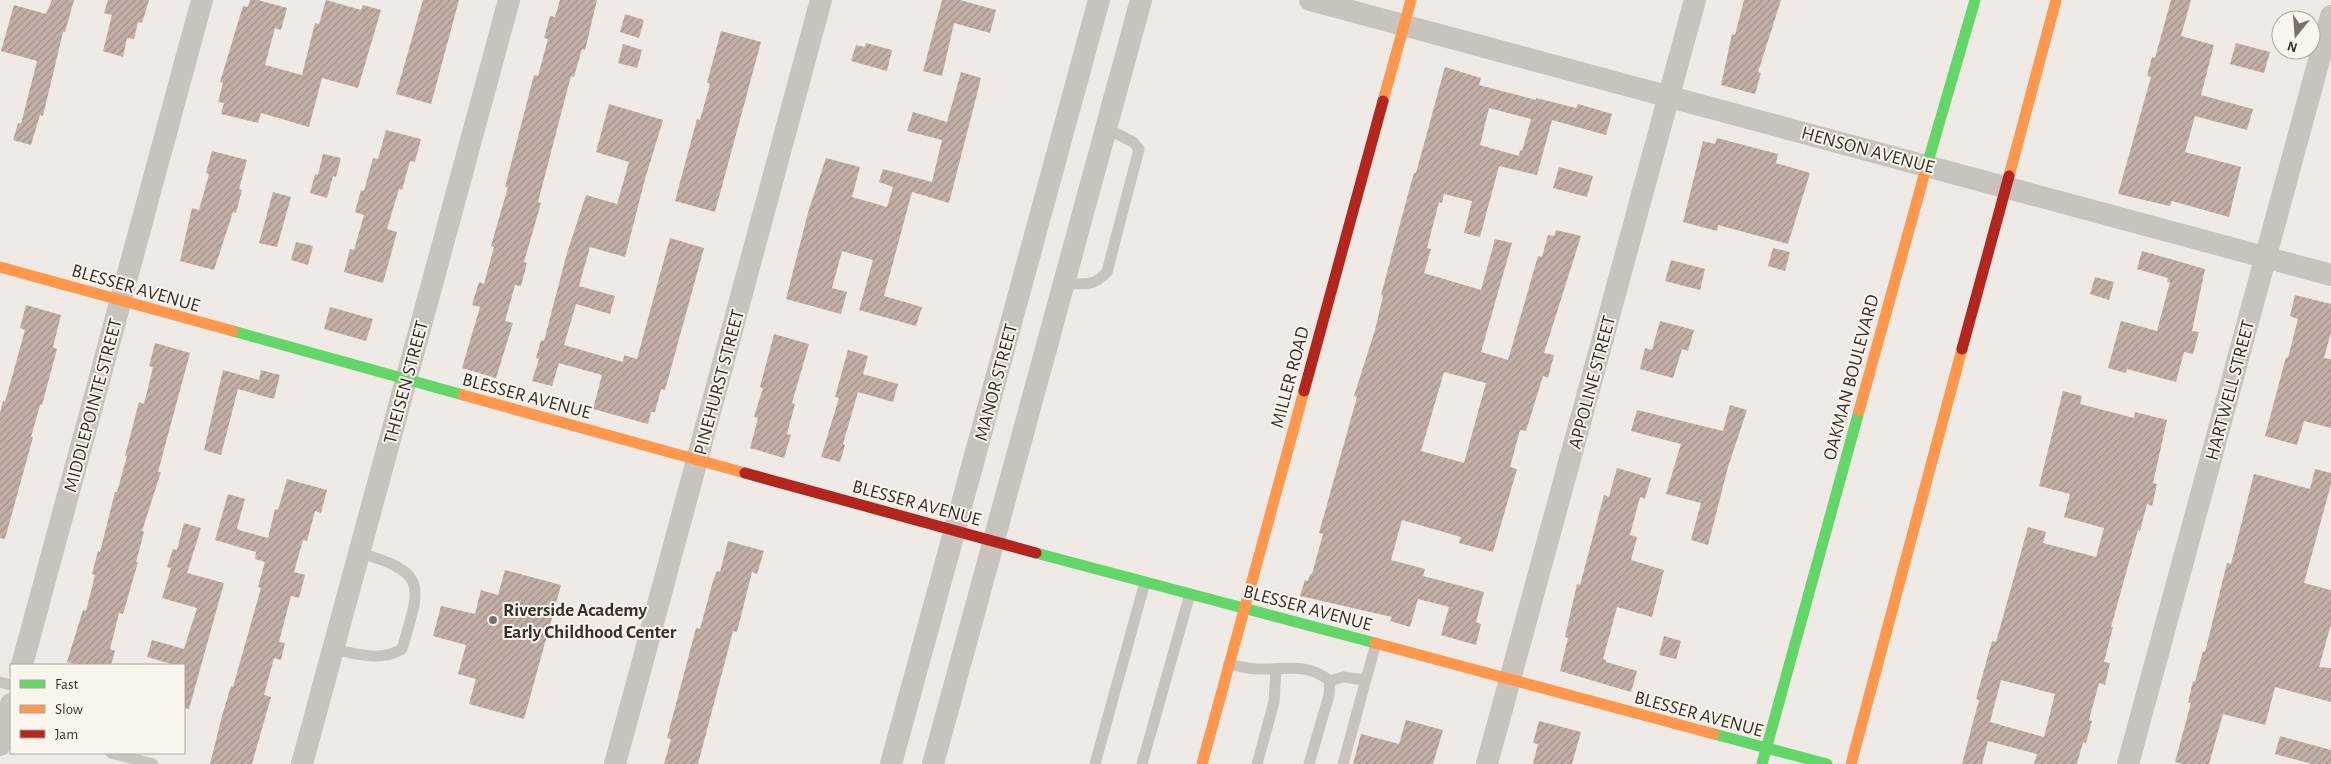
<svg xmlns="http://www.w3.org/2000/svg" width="2331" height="764" font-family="'Alegreya Sans',sans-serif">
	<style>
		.building { fill: url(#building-hatch); fill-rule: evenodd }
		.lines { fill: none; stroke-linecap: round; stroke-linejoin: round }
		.lane { stroke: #c9c3bd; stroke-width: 11 }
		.street { stroke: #c9c3bd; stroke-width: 22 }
		.fast { stroke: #63d668; stroke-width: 11 }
		.slow { stroke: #ff974d; stroke-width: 11 }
		.jam { stroke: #b3261e; stroke-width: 11 }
		.poi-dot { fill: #79716c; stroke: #faf5ed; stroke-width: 2 }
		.labels { text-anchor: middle; stroke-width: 4; stroke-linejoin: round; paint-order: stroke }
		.street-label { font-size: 19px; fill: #3a302b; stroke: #faf5ed }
		.poi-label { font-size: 19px; font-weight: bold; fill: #3a302b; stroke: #faf5ed; text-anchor: start }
	</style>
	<defs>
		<pattern id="building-hatch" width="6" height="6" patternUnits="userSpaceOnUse" patternTransform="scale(1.25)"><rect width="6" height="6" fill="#c2b0a7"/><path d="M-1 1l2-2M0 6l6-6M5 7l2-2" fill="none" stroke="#9f9088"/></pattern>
	</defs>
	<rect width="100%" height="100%" fill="#efeae5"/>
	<path class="building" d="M52 0H74L65 32H63L43 116 40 115 31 145 13 140 18 123 21 124 37 61 1 51 14 5 46 14Z
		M108 0H149L142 23 138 22 134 39 127 38 123 57 103 51 112 15 104 13Z
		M250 0H258L287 8 281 30 275 28 265 65 302 75 315 23 319 24 326 0 361 10 363 5 381 10 358 88 322 78 309 127 261 113 258 123 221 114 224 103 218 102 223 83 220 82 243 6 248 7Z
		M423 0H459L431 104 396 94Z
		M560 0H597L585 50 582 49 574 77 571 76 561 114 538 202 541 203 524 262 527 263 521 286 515 285 505 321 513 323 496 378 462 368 480 307 472 305 479 282 484 284 494 247 491 246 508 187H505L528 98 534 75 538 76 548 39 544 38 550 16 555 17Z
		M942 0H960L996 10 990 33 954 23 942 76 923 71Z
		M1744 0H1781L1758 72 1761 73 1755 94 1721 85 1732 34 1735 35Z
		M2171 0H2191L2181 36 2214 45 2201 95 2253 109 2247 130 2195 116 2185 152 2241 167 2229 217 2172 201 2170 206 2118 194 2151 77 2147 76 2152 57 2155 58Z
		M625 14 644 20 639 38 620 32Z
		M721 31 761 42 715 212 675 201 697 119 700 120 710 84 707 83Z
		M866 43 892 50 887 71 851 61 856 45 865 47Z
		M2236 43 2270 52 2264 73 2230 64Z
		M623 44 642 50 637 68 618 63Z
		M1445 67 1481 78 1479 85 1536 100V98L1576 108 1578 104 1612 114 1606 135 1552 120 1537 175 1499 166 1480 237 1464 233 1472 201 1444 194 1442 203 1439 202 1427 248 1431 249 1424 273 1481 290 1495 239 1512 243 1481 352 1508 360 1538 256 1542 257 1548 235 1554 236 1556 230 1581 236 1544 353 1554 355 1548 378 1543 376 1526 431 1520 430 1510 467 1517 469 1493 552 1459 543 1461 537 1402 520 1391 560 1425 569 1423 576 1484 592 1476 622 1481 624 1476 645 1441 635 1449 607 1418 599 1410 627 1390 621 1392 617 1300 596 1305 580 1308 581 1310 574H1312L1323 534 1319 533 1357 397 1354 396 1375 330 1383 296 1381 295 1408 194 1414 173H1416ZM1489 108 1531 119 1522 151 1520 150 1519 156 1480 145ZM1444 372 1486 383 1464 463 1421 451Z
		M961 72 981 78 949 203 912 192 884 296 922 307 916 326 859 310 873 260 842 251 832 288 847 292 841 314 786 299 809 209 826 158 860 167 852 197 887 207 893 187 879 182 883 169 932 182 942 140 907 131 913 112 947 122Z
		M609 104 663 120 645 179 625 257 590 247 579 286 615 296 610 314 576 304 564 345 623 362 624 355 637 359 670 238 704 248 665 390 661 389 655 412H651L648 424 593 409 602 375 559 363 552 386 532 381 539 359 536 358 541 340 544 341 567 253 586 195 617 204 629 162 596 152Z
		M386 130 421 139 415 162 410 161 402 190 399 189 387 229 397 232 383 283 344 272 350 249 354 250 364 215 355 212 361 190 364 191 373 158 378 159Z
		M1717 138 1778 154 1776 163 1810 173 1788 244 1718 225 1717 231 1683 222 1703 141 1715 144Z
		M212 151 247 160 239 189 242 190 236 213 233 212 214 270 180 261 192 208 199 210 209 174 206 173Z
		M323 154 341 158 336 177 333 176 327 198 310 193 315 174 318 175Z
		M1559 167 1593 176 1587 197 1553 188Z
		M273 192 291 197 277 247 259 243Z
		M296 242 313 246 308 265 291 260Z
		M1773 248 1790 252 1785 271 1768 266Z
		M2142 251 2205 269 2192 331 2199 332 2193 354 2184 352 2176 382 2127 369 2126 373 2108 368 2121 321 2157 331 2170 282H2167L2168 278 2137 269Z
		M1671 260 1705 269 1700 290 1665 281Z
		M2095 277 2114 282 2109 300 2090 294Z
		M2295 295 2331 304V332L2324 358 2331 359V428L2304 421 2297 445 2265 436 2286 357 2288 358 2298 319 2290 316Z
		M26 305 61 315 53 347 57 349 42 405H40L31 437H33L5 539 0 538V413L3 401 5 402 25 330 20 328Z
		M330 307 373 319 366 341 324 329Z
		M1660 321 1694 330 1688 351 1682 349 1673 378 1640 369 1645 348 1652 350Z
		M774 334 809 344 792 403 795 404 787 434 791 435 784 458 750 448 758 418 754 417 763 388 760 387Z
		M155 343 190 353 166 442 158 472H161L142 531 144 532 136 562H138L123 614 119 613 110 649 115 651 111 665H78L67 662 83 610 86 611 95 575 92 574 98 551 100 552 115 492H117L127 456H125L139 402 144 404 153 367 149 366Z
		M848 350 868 356 863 374 898 384 893 402 858 392 843 444 845 445 840 462 821 457 839 398 835 397Z
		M223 370 259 380 261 370 280 375 274 399 238 389 221 455 204 450Z
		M2063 391 2082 396 2080 404 2134 418 2135 412 2167 420 2153 483 2157 484 2152 506 2147 504 2140 531 2138 530 2111 627H2113L2104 662 2110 663 2105 685 2099 683 2089 720 2092 721 2086 743 2083 742 2077 764H2034L2037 754 1988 741 1982 764H1962L1979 700 1976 699 1981 681 1992 641 1996 642 2028 527 2046 532 2043 543 2096 557 2104 528 2064 517 2070 494 2039 486ZM2001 680 2055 694 2044 737 1990 722Z
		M1730 405 1747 410 1728 467 1708 545 1691 540 1701 503 1666 494 1681 444 1631 431 1637 410 1723 431Z
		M1617 468 1651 478 1645 499 1640 497 1630 535 1637 537 1631 560 1664 570 1652 617 1617 607 1603 659 1606 660V662L1637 671 1631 692 1560 671 1568 638 1565 637 1577 584 1580 585 1604 495 1609 497Z
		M2315 469 2331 473V484L2304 583 2331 590V624L2319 667 2331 668V702L2275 687 2265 725 2223 714 2209 764H2183L2175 762 2191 703H2188L2193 681 2195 682 2203 651 2205 652 2227 563 2231 564 2254 474 2310 489Z
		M287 479 327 490 321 513 315 511 307 541 303 540 294 572 305 575 299 598 291 596 279 642 285 643 281 660 274 658 264 695 271 697 252 764H210L222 716 231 686 233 687 261 588 258 587 265 562 255 559 256 552 215 540 228 494 245 499 237 528 239 530 268 538 275 509 278 510Z
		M184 523 201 528 187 573 224 583 189 709 184 708V665H175L147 657 152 640 184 649 197 608 162 598 171 568 167 567 173 549 177 550Z
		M728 541 764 551 757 574 752 572 737 632 733 631 698 764H664L671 739 667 738 696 628 700 629 713 581 717 571 720 572Z
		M505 570 561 585 524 719 469 704 476 679 458 674 466 645 433 636 441 606 475 614 481 590 498 595Z
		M1664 636 1681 641 1676 659 1659 655Z
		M1406 720 1443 730 1433 764H1353L1361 734 1399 744Z
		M1539 721 1581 732 1572 764H1533L1538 744 1533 743Z
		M2280 736 2331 750V764H2312L2275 754Z"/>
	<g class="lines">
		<path class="lane" d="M1064 283C1082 284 1094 287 1107 272L1139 149 1133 142 1106 128
			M333 649C357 654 380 662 402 649 420 587 430 572 359 553
			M1229 664C1238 666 1248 669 1257 669 1284 670 1307 662 1330 681L1329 695 1309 764
			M1330 681 1343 677 1366 680
			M0 682 11 685
			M111 753 153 764
			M1095 764 1145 582
			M1142 764 1190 594
			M1257 764 1274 702 1276 669
			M1343 764 1376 643"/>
		<path class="street" d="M1310 0 2331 275
			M22 665 202 0
			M0 745 11 704
			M302 764 509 0
			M615 764 821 0
			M891 764 1099 0
			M933 764 1141 0
			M1487 764 1695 0
			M2128 764 2331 16"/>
		<path class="fast" d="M1925 172 1975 0
			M233 331 463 395
			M1036 553 1375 643
			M1714 734 1827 764
			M1762 764 1859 411"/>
		<path class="slow" d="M1383 101 1411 0
			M2009 176 2056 0
			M0 267 233 331
			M463 395 745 473
			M1859 411 1925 172
			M1375 643 1714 734
			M1202 764 1304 391
			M1851 764 1962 349"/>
		<path class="jam" d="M1962 349 2009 176
			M1304 391 1383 101
			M745 473 1036 553"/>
	</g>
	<circle class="poi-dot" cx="493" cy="620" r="5"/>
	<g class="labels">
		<g class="street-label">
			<text transform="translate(1868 149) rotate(15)" y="7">HENSON AVENUE</text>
			<text transform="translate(136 287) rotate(16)" y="7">BLESSER AVENUE</text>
			<text transform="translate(1289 377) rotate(-75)" y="7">MILLER ROAD</text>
			<text transform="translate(1850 377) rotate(-75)" y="7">OAKMAN BOULEVARD</text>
			<text transform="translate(405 382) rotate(-75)" y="7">THEISEN STREET</text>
			<text transform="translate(718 382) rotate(-75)" y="7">PINEHURST STREET</text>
			<text transform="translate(995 382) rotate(-75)" y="7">MANOR STREET</text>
			<text transform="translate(1591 382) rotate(-75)" y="7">APPOLINE STREET</text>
			<text transform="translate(2229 390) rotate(-75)" y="7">HARTWELL STREET</text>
			<text transform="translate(527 395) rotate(15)" y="7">BLESSER AVENUE</text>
			<text transform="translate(92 405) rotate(-75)" y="7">MIDDLEPOINTE STREET</text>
			<text transform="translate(917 502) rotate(15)" y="7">BLESSER AVENUE</text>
			<text transform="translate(1308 607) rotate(15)" y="7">BLESSER AVENUE</text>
			<text transform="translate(1699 713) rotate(15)" y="7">BLESSER AVENUE</text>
		</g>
		<g class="poi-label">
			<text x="503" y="616">Riverside Academy<tspan x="503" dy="22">Early Childhood Center</tspan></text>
		</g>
	</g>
	<rect x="10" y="664" width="175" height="90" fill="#faf5ed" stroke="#ada69f"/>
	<rect x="20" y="680" width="25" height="8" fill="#63d668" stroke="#ada69f"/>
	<text x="55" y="689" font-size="15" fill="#3a302b">Fast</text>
	<rect x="20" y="705" width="25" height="8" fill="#ff974d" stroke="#ada69f"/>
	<text x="55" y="714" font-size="15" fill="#3a302b">Slow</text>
	<rect x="20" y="730" width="25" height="8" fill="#b3261e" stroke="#ada69f"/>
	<text x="55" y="739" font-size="15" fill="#3a302b">Jam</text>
	<g transform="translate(2296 35) rotate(197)"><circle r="24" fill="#faf5ed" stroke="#ada69f"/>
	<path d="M0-4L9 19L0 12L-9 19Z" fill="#79716c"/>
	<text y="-8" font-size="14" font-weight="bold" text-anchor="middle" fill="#3a302b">N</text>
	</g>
</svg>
